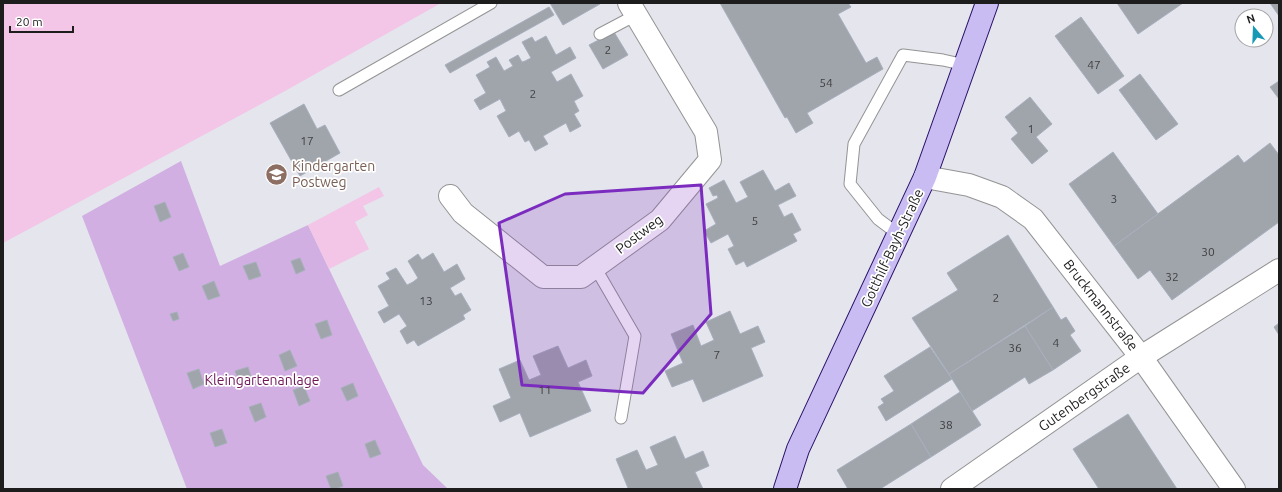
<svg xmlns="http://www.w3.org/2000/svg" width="1282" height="492" font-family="Ubuntu,sans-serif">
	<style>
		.grass { fill: #d1afe2 }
		.park { fill: #f3c5e7 }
		.building { fill: #a0a4ab; stroke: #a8b0bd }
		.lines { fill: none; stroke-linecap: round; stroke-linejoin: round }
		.lane-casing { stroke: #949494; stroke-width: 13 }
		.street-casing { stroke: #949494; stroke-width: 24 }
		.secondary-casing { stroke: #291067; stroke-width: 24 }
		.lane { stroke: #fff; stroke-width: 11 }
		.street { stroke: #fff; stroke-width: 22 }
		.secondary { stroke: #c8bcf2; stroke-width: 22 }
		.marked { fill: #7b2cbf; fill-opacity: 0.2; stroke: #7b2cbf; stroke-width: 3; stroke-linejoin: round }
		.labels { text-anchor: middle; stroke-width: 3.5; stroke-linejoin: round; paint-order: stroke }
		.number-label { font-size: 12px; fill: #3e3f40 }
		.education-label { font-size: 14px; fill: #785e54; stroke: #fff; text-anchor: start }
		.street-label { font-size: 14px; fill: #1d1d1d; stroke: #fff }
		.park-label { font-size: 14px; fill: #6e1758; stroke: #fff }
	</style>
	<rect width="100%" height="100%" fill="#e4e5ed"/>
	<path class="grass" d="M181 161 220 266 308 225 423 465 448 489H187L82 216Z"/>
	<path class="park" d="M3 3H441L285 91 3 243Z
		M379 187 384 196 363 206 368 215 355 222 369 249 329 269 308 225Z"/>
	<path class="building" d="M550 3H600V4L563 25Z
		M720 3H848L851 7 838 14 866 63 877 57 883 69 807 113 813 123 796 133 787 117 785 118Z
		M1117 3H1183L1138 34Z
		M1270 3H1279V16Z
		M549 7 554 15 450 73 445 65Z
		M1081 17 1124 76 1098 94 1055 36Z
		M614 32 628 55 603 69 589 45Z
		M546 36 556 55 570 47 576 58 551 72 557 82 571 74 583 96 574 101 579 111 574 114 581 126 570 132 566 123 543 136 548 144 535 151 529 140 525 142 519 131 509 137 497 116 506 111 500 99 480 110 474 100 486 93 476 75 490 67 487 62 496 57 504 71 513 66 509 60 518 55 522 62 525 61 531 58 522 42 532 37 535 42Z
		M1140 74 1178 124 1156 140 1119 90Z
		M1279 81V99L1270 87Z
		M1030 97 1052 124 1036 137 1048 151 1032 164 1011 139 1018 133 1005 117Z
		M304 104 317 129 325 125 340 153 300 176 270 123Z
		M1270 143 1279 155V222L1172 300 1150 270 1138 279 1114 246 1238 155 1244 163Z
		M1113 152 1158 214 1114 246 1069 184Z
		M763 170 775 191 789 183 796 196 778 205 784 217 792 213 801 230 793 234 797 241 747 267 744 261 736 265 728 249 734 246 728 234 711 243 704 231 716 224 706 204 718 198 717 195 713 196 709 188 724 180 736 203 748 197 740 182Z
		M165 202 171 217 160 222 154 206Z
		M1008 235 1053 307 949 374 912 318 958 290 947 273Z
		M183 253 189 267 179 271 173 257Z
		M433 253 444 272 457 264 465 279 450 288 455 296 461 293 471 310 463 315 465 319 418 346 414 340 407 344 400 331 407 326 399 314 384 323 378 312 389 306 378 286 390 279 386 273 396 268 407 285 413 282 418 278 408 261 418 254 422 260Z
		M300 258 305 270 296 274 291 261Z
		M256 262 261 276 249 280 243 266Z
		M214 281 220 296 208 300 202 286Z
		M1053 307 1061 320 1066 317 1075 331 1070 335 1081 351 1053 370 1025 326Z
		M730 311 740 334 758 326 765 342 751 348 763 376 703 402 693 379 672 387 665 371 683 363 671 334 693 325 701 346 714 340 706 322Z
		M177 312 179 319 173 321 170 314Z
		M327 320 332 335 321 339 315 324Z
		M1279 323V335L1274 327Z
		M1025 326 1053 370 1029 384 1025 377 972 411 949 374Z
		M558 346 568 368 586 360 592 376 578 382 591 411 530 437 520 413 500 422 493 406 511 398 499 369 520 360 529 380 541 375 533 356Z
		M930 347 952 379 886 421 878 407 884 403 881 399 894 391 884 376Z
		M290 350 297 366 285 371 279 355Z
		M248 367 253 382 241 386 235 371Z
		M199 369 204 384 193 389 187 373Z
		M353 383 358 396 347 401 341 388Z
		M304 386 310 401 299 406 293 390Z
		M960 392 981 425 931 457 911 424Z
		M261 403 266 417 255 422 249 407Z
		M1128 414 1177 489H1099L1073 449Z
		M911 424 931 457 880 489H848L837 470Z
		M222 429 227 443 215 447 210 433Z
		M675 436 685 459 703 451 709 466 695 472 703 489H626L628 488 616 459 637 450 646 470 658 465 650 447Z
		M375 440 381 454 370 458 365 444Z
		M338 472 343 486 336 489H331L326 476Z"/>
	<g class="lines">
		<defs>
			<path id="lane" d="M600 34 636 15
				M339 90 491 3
				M898 234 878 219 850 184 854 144 903 55 943 60 965 65
				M595 267 635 336 621 418"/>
			<path id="street" d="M925 177 969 185 1002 197 1033 219 1141 357 1234 489
				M450 196 463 213 543 277H581L660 220 710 160 706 132 629 3
				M952 489 1141 357 1279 270"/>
			<path id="secondary" d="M785 489 798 449 925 177 987 3"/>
		</defs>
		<use href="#lane" class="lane-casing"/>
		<use href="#street" class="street-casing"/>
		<use href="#secondary" class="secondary-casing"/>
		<use href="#lane" class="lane"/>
		<use href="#street" class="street"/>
		<use href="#secondary" class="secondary"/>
	</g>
	<path class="marked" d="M701 185 711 314 643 393 522 385 499 223 565 194Z"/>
	<defs>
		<symbol id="school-disc" viewBox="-11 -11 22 22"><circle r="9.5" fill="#8d6e63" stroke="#fff"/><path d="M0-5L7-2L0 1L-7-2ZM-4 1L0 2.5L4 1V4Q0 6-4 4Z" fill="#fff"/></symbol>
	</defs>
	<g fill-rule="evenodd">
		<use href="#school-disc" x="264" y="162" width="25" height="25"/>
	</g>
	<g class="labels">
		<g class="number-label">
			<text x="608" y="54">2</text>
			<text x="1094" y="69">47</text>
			<text x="826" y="87">54</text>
			<text x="533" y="98">2</text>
			<text x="1031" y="133">1</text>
			<text x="307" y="145">17</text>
			<text x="1114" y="203">3</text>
			<text x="755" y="225">5</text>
			<text x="1208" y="256">30</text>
			<text x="1172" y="281">32</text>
			<text x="996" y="302">2</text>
			<text x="426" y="305">13</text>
			<text x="1056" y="347">4</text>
			<text x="1015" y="352">36</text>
			<text x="717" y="359">7</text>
			<text x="545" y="394">11</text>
			<text x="946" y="429">38</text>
		</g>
		<g class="education-label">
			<text x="292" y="171">Kindergarten<tspan x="292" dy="16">Postweg</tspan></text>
		</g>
		<g class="street-label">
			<text transform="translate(639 234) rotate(-37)" y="5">Postweg</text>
			<text transform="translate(892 248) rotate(-65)" y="5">Gotthilf-Bayh-Straße</text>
			<text transform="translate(1101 305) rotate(52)" y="5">Bruckmannstraße</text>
			<text transform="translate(1084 397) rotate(-35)" y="5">Gutenbergstraße</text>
		</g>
		<g class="park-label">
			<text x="262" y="385">Kleingartenanlage</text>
		</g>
	</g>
	<rect width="1282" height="492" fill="none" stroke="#1d1d1d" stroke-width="8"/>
	<g transform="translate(1254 28) rotate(341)"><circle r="19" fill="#ffffff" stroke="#a5a5a5"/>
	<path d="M0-3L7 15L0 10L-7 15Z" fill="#1699b4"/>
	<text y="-6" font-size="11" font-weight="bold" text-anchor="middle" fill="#1d1d1d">N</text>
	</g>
	<path d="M10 26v6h63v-6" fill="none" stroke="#1d1d1d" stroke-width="2"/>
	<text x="16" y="26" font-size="12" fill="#1d1d1d" stroke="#ffffff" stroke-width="3" paint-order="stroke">20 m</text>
</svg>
